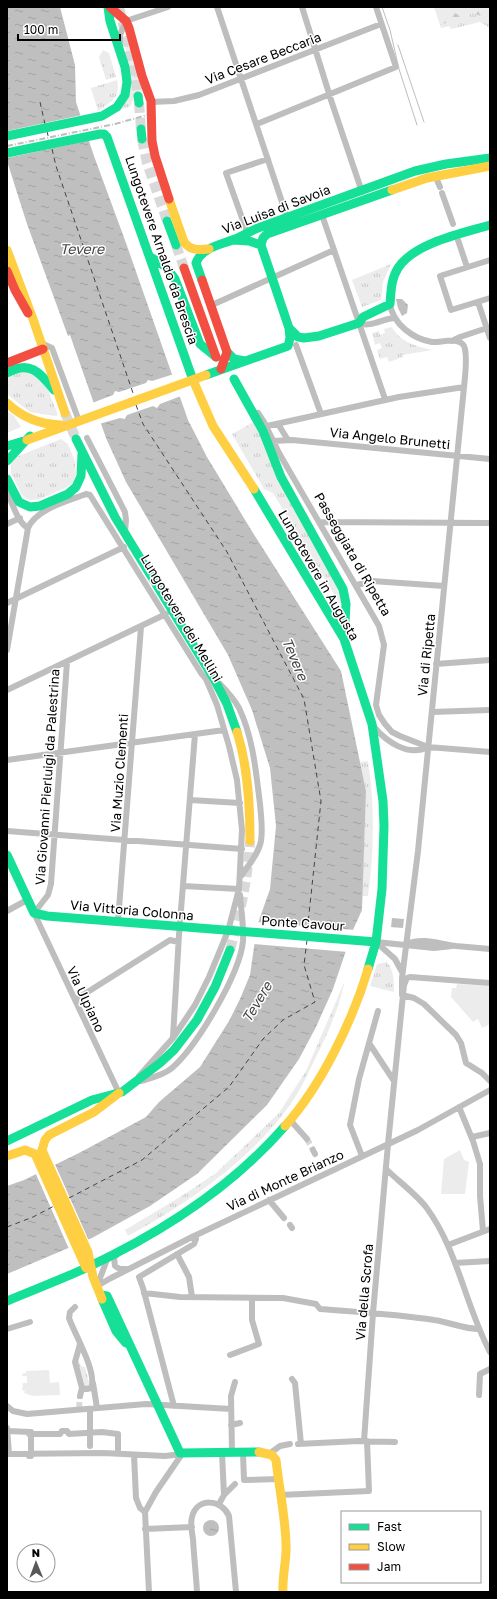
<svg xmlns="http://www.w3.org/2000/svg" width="497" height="1599" font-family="'Golos Text',sans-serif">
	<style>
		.grass { fill: url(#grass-tufts) }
		.forest { fill: url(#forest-firs) }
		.garden { fill: #ececec }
		.water { fill: url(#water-ripples) }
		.pier { fill: #fff }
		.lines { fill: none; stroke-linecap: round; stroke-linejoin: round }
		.ferry { stroke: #444; stroke-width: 1; stroke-dasharray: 5 4; stroke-linecap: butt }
		.street-tunnel { stroke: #d9d9d9; stroke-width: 6; stroke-dasharray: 6 3; stroke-linecap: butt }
		.primary-tunnel { stroke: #d9d9d9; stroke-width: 10; stroke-dasharray: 10 5; stroke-linecap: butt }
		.street { stroke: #bebebe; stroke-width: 6 }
		.fast { stroke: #16e098; stroke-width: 9 }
		.slow { stroke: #ffcf43; stroke-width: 9 }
		.jam { stroke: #f24e42; stroke-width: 9 }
		.tram { stroke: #bebebe; stroke-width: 1 }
		.rail { stroke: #bebebe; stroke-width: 2; stroke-dasharray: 6 2 1 2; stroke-linecap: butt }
		.labels { text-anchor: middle; stroke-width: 3; stroke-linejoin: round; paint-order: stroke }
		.street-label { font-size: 13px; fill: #000; stroke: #fff }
		.water-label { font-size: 14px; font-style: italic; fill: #444; stroke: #fff }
	</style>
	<defs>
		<pattern id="grass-tufts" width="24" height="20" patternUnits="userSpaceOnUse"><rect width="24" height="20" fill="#ececec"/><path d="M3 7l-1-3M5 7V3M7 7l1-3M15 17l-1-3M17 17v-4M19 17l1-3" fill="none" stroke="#c9c9c9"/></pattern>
		<pattern id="forest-firs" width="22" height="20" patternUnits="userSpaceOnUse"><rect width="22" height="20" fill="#ececec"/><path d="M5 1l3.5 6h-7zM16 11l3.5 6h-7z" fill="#c9c9c9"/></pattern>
		<pattern id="water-ripples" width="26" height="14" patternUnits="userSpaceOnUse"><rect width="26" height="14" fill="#bfbfbf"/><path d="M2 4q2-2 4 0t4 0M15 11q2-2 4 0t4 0" fill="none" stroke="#a2a2a2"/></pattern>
	</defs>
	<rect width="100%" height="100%" fill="#fff"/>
	<path class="grass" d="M434 7H490V28L480 22 451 29 449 26 441 28Z
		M124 42H128L144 98 134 96 130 107 122 109 131 88 130 69Z
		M103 50 109 53 116 77 106 80 99 57Z
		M117 80C121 98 111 102 98 111L91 88Z
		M391 264 383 282 381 300 362 307 352 280Z
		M392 327C400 342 417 347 433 350L402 355 403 357 389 362 387 357 380 359 377 350 382 348 380 343 375 345 372 333 379 331 380 335 385 333 384 329Z
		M20 370 37 374 48 390 58 415 55 416 30 412 8 395 7 377Z
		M7 411 14 416 21 427 7 433Z
		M254 422 344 600 340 604 273 493 264 489 232 434Z
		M61 439 68 444 75 462 76 473 73 483 65 488 40 499 32 500 27 499 22 495 11 473V463L16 457Z
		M368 761C375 806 374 852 368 896H362L366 791 360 762Z
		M387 962C394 970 394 982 394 992L370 986 377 964Z
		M344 983C339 1009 328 1033 316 1057 306 1078 296 1099 281 1117 240 1168 184 1205 128 1236L125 1230 180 1197 216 1173 279 1113 306 1071Z
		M77 1361H79L81 1366 85 1367 89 1382 88 1386 85 1387Z"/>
	<path class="forest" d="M436 7H448L450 11 460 15V25L452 27 450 22 442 24Z
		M473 7H488L485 17 471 13Z"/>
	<path class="garden" d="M448 7H473L471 13 460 15 450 11Z
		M457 984 488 986 490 989V1024L482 1028 478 1019 473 1022 451 997 452 988H456Z
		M460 1150 464 1160 469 1162 465 1194H441L444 1159Z
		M49 1370 50 1383 59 1382 60 1395 33 1396 24 1393 25 1391 22 1390 23 1383H27V1376H22V1374L26 1373V1371Z"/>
	<path class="water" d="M7 7H60L75 65 76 102 94 156 126 243 188 420 207 457 253 533 341 671 366 791 362 910 353 930 333 989 316 1027 299 1059 267 1105 197 1174 150 1206 92 1238 7 1274V1186L24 1180 81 1152 146 1117 159 1102 200 1067 229 1021 240 999 250 975 257 926 270 889 276 826 270 768 252 710 228 655 126 482 106 438 70 335 68 336 27 224 7 161Z
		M396 299H402L408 305 407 313 402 316 398 308Z
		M392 918 404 919 403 928 391 927Z
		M203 1528a8 8 0 1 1 16 0a8 8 0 1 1-16 0Z"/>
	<path class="pier" d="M82 115 91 140 7 158V131Z
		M174 374 181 396 160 404 157 408 153 406 127 415 125 419 120 418 99 424 92 403 113 395 115 391 119 392 146 383 148 380 152 381Z
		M256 922 355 930 348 952 253 944Z
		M54 1162 89 1241 69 1249 35 1172Z"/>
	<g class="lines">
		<path class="ferry" d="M40 102 45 124
			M47 131 49 140
			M52 149 56 166 134 396
			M136 405 143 424 227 552 304 699 321 801 307 933
			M69 1198 142 1160 229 1087 263 1039 283 1020 315 1002 304 965 307 940
			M7 1227 33 1217 54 1206"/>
		<path class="street-tunnel" d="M307 1139 313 1150
			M79 1408 80 1396"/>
		<path class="primary-tunnel" d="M119 7 135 76 138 96
			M139 103 141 129
			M142 139 147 163 167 221
			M176 245 184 268
			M65 413 76 439
			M230 950C240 914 248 879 250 841"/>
		<path class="street" d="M217 7 287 217
			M302 7 332 103 362 192
			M120 44V35L126 21 168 7
			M151 102 174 101 199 95 381 24
			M257 124 396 67 376 7
			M437 180 440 187
			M442 193 453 224
			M322 215 385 399
			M247 232 226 173 268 159
			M458 240 467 267
			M490 260 440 276 451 310 490 298
			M478 302 490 338
			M390 304C393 324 413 339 432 342 440 343 459 336 464 346 468 355 465 377 464 387L418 851 402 978V995
			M212 305 334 250
			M359 323C370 328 384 318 395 318
			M452 341 460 337 490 327
			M41 343 52 348 79 421
			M296 345 321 414
			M258 413 264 422 279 453 379 626 384 645 376 705 379 715 385 724 392 732 400 736 428 747 490 752
			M278 424 288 440
			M267 426 399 397 464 387
			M87 438 125 512 126 520 125 532
			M273 441 292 440 490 459
			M7 491C12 502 17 522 28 528L7 650
			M319 522 490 523
			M7 524 20 518
			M28 528C36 509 68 501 86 494L90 495 201 673 206 679 217 705 229 746 237 780 242 830 239 889 228 931 209 977 195 1005 173 1038 139 1076
			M357 585 372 581 444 586
			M7 603 124 547
			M67 662 51 884 48 895 34 913 119 1093
			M436 664 490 660
			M220 684C227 691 234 699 239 708 253 737 256 772 260 804 261 816 263 829 261 841 259 853 248 866 241 876
			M7 690 166 614
			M432 712 490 710
			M374 727C387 742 408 757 428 747
			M7 760 224 730
			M190 800 240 803
			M7 831 242 849
			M183 886 239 889
			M7 911 27 900
			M118 921 141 627
			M376 942 434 948 452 946
			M376 942 395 959 402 972
			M407 944C423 937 439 944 456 946 467 947 479 948 490 949
			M402 995 414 998 424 1004 456 1035 461 1043 466 1063 482 1073 490 1081
			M75 1000 170 940 178 942
			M173 1037 179 935 195 734
			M369 1043 394 1081
			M141 1081C151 1078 164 1075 172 1068 197 1046 240 974 243 941 244 926 241 910 240 895
			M459 1107 473 1141 480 1164V1196L483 1231
			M291 1121 307 1139
			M472 1137 490 1133
			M313 1150 315 1154
			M362 1156 350 1125 359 1079 378 1011
			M386 1169C397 1180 416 1194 426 1207 458 1250 465 1305 490 1352
			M269 1200 284 1218
			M290 1225 292 1228
			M448 1245 490 1229
			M118 1253 114 1258 115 1266 120 1269H126
			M177 1254 189 1277 192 1297
			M455 1263 490 1261
			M97 1286 111 1278 192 1237 418 1130 490 1090
			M97 1286 108 1257
			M144 1293 180 1297 283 1298 316 1304 320 1309C358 1312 396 1314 434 1320 449 1322 464 1329 479 1329
			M75 1307 70 1312 69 1318C74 1333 98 1373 91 1388L87 1389 82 1388
			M7 1329 30 1322
			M230 1355 259 1344 252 1320V1299
			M292 1379 295 1383 301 1444
			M93 1383 97 1408
			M479 1395 480 1374 490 1369
			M80 1396 82 1388 75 1362 80 1344
			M7 1406 13 1411 27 1414 146 1404 231 1409
			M174 1406 143 1288 139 1277 194 1244 196 1239 192 1237
			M231 1425 240 1423
			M7 1428 9 1454
			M7 1431 31 1432V1456H29
			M29 1434H60L62 1431H67L69 1434 102 1432 118 1434V1453
			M364 1441 373 1313 388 1144 404 985 407 978 410 977 490 983
			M298 1444 359 1441 395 1442
			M90 1446V1409
			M222 1453 224 1495
			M232 1453 231 1396 235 1382
			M243 1453 244 1480 279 1479
			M7 1454 103 1453 165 1456 182 1454
			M269 1454 280 1446 290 1444
			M134 1455 136 1498 140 1508 145 1512
			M280 1495 369 1491 367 1441
			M219 1504 224 1495 235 1484
			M145 1529 192 1527
			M149 1592 145 1512 156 1492 182 1454
			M197 1592C196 1574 194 1557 193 1539 192 1532 190 1524 192 1517 197 1497 222 1499 229 1516L236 1592"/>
		<path class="fast" d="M138 96 139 103
			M141 129 142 139
			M7 136 102 116 117 107 125 95 127 82 125 67 110 21 108 7
			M7 153 100 134H104L107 137 193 380
			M167 221 176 245
			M233 240 249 241 261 245
			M149 256 166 267 175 279 200 344 216 357
			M202 280 196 263C202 247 221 245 235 239 243 236 250 231 258 228L415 171 446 164 490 158
			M289 328 298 337 304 338 319 336 359 323 363 317 390 304C391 292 391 279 398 268 414 243 463 233 490 225
			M227 352 234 359 245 361
			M7 373C29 360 40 372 54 390
			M206 375 288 346 290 338 289 328 261 245 263 238 267 234 392 190
			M234 379 263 431 281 477 343 589 346 604 344 639
			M76 439 115 517 214 679 227 704 237 732
			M7 446 27 440
			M7 461 30 436
			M7 479 19 502 30 507 40 506 68 494 76 487 81 476 82 454
			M254 489 344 639 372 724 383 801 384 826 382 889 376 942 368 969
			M7 855 34 913 47 916 376 942
			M7 1141 92 1100 122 1092 160 1063 174 1050 197 1020 215 987 230 950
			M101 1295 107 1296 180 1453 259 1452
			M102 1299 116 1331 126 1343
			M7 1301C33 1290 60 1280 86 1268 159 1234 232 1187 285 1126"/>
		<path class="slow" d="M392 190 427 178 490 166
			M169 199 184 242C191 251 199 250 209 249
			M7 250 33 319 65 413
			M193 380 213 426 254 489
			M7 403C23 418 39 424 61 425
			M27 440 206 375
			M237 732C248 767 250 804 250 841
			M285 1126C321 1086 353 1020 368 969
			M7 1156 25 1150 35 1154 86 1268
			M102 1299 93 1277 88 1252 42 1150 45 1140 49 1135 94 1112 119 1093
			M259 1452 272 1455 276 1460C279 1487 285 1515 286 1543 287 1560 282 1575 283 1592"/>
		<path class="jam" d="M110 7 126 21 129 28 142 76 151 101 152 141 155 156 169 199
			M184 268 216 357
			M7 271 15 290 28 313
			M202 280 227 352 221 369
			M7 363 43 349"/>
		<path class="tram" d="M382 7 390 30 399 69 417 125
			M398 45 424 122"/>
		<path class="rail" d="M7 146 115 124 147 115"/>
	</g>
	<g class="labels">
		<g class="street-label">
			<text transform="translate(263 58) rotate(-21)" y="5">Via Cesare Beccaria</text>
			<text transform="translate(276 209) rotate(-21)" y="5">Via Luisa di Savoia</text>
			<text transform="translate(162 250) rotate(71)" y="5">Lungotevere Arnaldo da Brescia</text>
			<text transform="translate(390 438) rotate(6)" y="5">Via Angelo Brunetti</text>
			<text transform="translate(353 554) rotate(60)" y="5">Passeggiata di Ripetta</text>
			<text transform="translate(319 575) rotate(60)" y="5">Lungotevere in Augusta</text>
			<text transform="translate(182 618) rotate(59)" y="5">Lungotevere dei Mellini</text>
			<text transform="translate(426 655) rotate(-84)" y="5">Via di Ripetta</text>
			<text transform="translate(119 773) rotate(-86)" y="5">Via Muzio Clementi</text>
			<text transform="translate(47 777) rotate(-86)" y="5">Via Giovanni Pierluigi da Palestrina</text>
			<text transform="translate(132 910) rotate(5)" y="5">Via Vittoria Colonna</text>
			<text transform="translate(303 923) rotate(4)" y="5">Ponte Cavour</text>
			<text transform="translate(86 999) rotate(65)" y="5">Via Ulpiano</text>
			<text transform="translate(285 1180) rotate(-25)" y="5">Via di Monte Brianzo</text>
			<text transform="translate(364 1292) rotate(-85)" y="5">Via della Scrofa</text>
		</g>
		<g class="water-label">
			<text x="82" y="254">Tevere</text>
			<text transform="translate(295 659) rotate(67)" y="5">Tevere</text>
			<text transform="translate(257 1002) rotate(-59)" y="5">Tevere</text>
		</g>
	</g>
	<rect width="497" height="1599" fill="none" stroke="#000000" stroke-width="16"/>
	<rect x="341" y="1511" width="140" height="72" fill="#ffffff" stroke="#999999"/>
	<rect x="349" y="1524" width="20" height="6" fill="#16e098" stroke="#999999"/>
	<text x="377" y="1531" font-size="12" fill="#000000">Fast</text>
	<rect x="349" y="1544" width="20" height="6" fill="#ffcf43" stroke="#999999"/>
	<text x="377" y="1551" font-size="12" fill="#000000">Slow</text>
	<rect x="349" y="1564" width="20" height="6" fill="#f24e42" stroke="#999999"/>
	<text x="377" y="1571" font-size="12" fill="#000000">Jam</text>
	<g transform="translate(36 1563) rotate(359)"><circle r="19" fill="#ffffff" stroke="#999999"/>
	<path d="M0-3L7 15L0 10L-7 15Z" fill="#595959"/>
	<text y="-6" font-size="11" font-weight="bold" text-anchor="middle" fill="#000000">N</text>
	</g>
	<path d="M18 34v6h102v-6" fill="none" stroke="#000000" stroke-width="2"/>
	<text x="24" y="34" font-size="12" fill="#000000" stroke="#ffffff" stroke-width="3" paint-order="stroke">100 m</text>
</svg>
